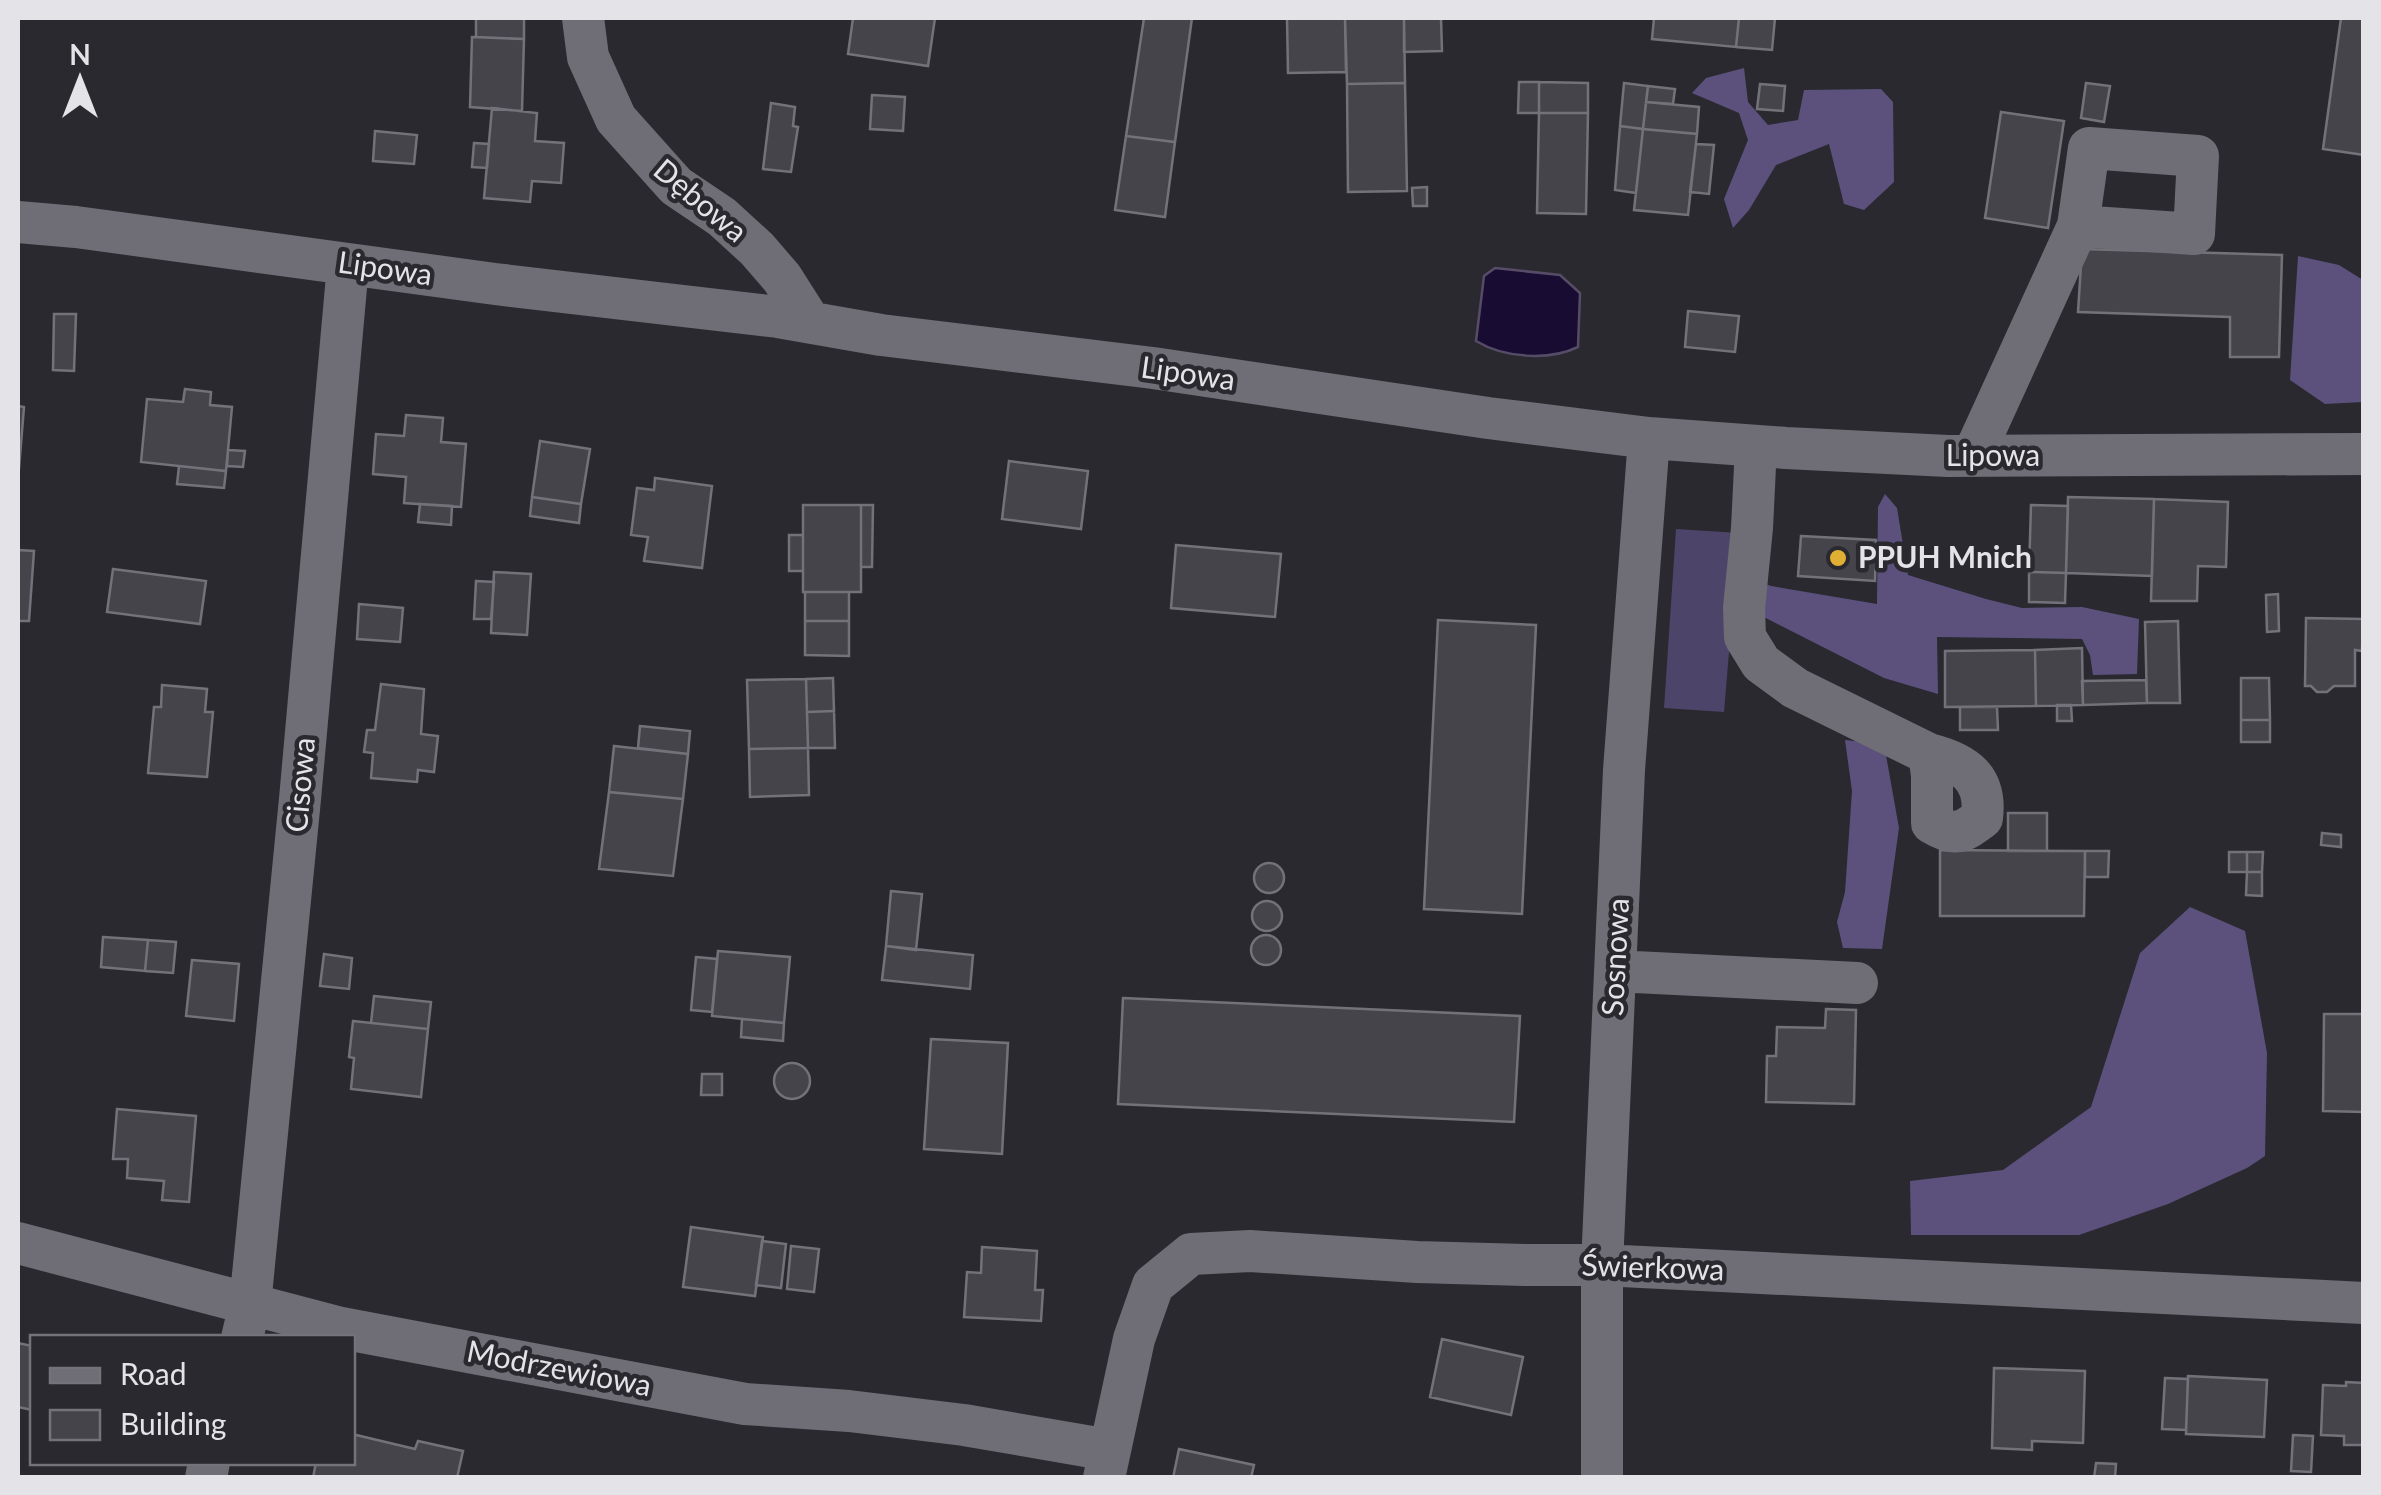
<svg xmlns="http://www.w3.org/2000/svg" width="2381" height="1495" font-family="Lato,sans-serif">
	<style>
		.green { fill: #4d4469 }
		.forest { fill: #5c517d }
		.water { fill: #190c32; stroke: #564c68; stroke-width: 2.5 }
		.building { fill: #45444b; stroke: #73727a; stroke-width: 2.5 }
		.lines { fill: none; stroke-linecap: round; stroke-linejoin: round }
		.minor { stroke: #6f6d75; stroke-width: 42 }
		.poi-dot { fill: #e1af34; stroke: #2a292f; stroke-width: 4 }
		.labels { text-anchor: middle; stroke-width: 9; stroke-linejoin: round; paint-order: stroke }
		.street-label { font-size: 30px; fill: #e4e3e7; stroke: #2a292f }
		.poi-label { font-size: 30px; font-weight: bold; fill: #e4e3e7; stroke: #2a292f; text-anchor: start }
	</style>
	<rect width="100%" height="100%" fill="#2a292f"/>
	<path class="green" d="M1676 529 1739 533 1724 712 1664 708Z"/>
	<path class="forest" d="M1744 68 1748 102 1768 125 1798 120 1804 90 1881 89 1893 102 1894 182 1864 210 1844 204 1829 144 1776 165 1749 210 1733 228 1724 199 1748 140 1739 113 1692 93 1706 78Z
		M2298 256 2339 265 2363 280V402L2325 404 2290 380Z
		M1885 494 1897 508 1908 575 1986 599 2022 608 2082 607 2139 619 2137 674 2093 675 2090 655 2082 639 1937 637 1938 694 1884 678 1750 610 1749 578 1771 586 1877 604 1878 507Z
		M1845 740 1884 744 1899 828 1882 949 1843 948 1837 922 1845 892 1852 791Z
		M2190 907 2245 931 2267 1053 2265 1156 2247 1168 2168 1204 2079 1235H1911L1910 1181 2003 1170 2091 1107 2140 953Z"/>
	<path class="water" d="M1495 268 1560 275 1580 293 1578 347C1549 361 1504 358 1476 341L1484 276Z"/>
	<path class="building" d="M476 18H524V39L476 37Z
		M853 18H935L928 66 848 54Z
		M1144 18H1192L1175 142 1126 136Z
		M1287 18H1345L1346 72 1288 73Z
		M1345 18H1404L1405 83 1347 84Z
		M1404 18H1441L1442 51 1404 52Z
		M1654 18H1739L1736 47 1652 39Z
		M1739 18H1775L1772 50 1736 47Z
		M2341 18H2364V155L2323 149Z
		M472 37 524 39 522 111 470 107Z
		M1519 82H1539V113H1518Z
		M1539 82 1588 83V113H1539Z
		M1405 83 1407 191 1348 192 1347 84Z
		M1624 83 1648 86 1643 129 1620 126Z
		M2086 83 2110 86 2104 122 2081 118Z
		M1760 84 1785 86 1783 111 1757 109Z
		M1648 86 1675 89 1673 104 1646 102Z
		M872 95 905 97 903 131 870 129Z
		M1646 102 1699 107 1697 134 1643 129Z
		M771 103 795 107 793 126 798 127 791 172 763 169Z
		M492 108 537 113 535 141 564 143 561 183 532 181 530 202 484 198Z
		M2001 112 2064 121 2048 228 1985 218Z
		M1539 113H1588L1586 214 1537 213Z
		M1620 126 1643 129 1636 193 1615 190Z
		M1643 129 1697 134 1688 215 1634 210Z
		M375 131 417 135 414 164 373 161Z
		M1126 136 1175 142 1165 217 1115 210Z
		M474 143 489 144 487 168 472 167Z
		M1696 144 1714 145 1709 194 1690 192Z
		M1427 187V206H1413L1412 188Z
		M2082 249 2282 255 2279 357H2230V317L2078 312Z
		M1688 311 1739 316 1735 352 1685 347Z
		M54 314H76L74 371 53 370Z
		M185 389 211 392 210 405 232 407 226 471 141 462 147 399 183 402Z
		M18 406 24 407 18 481Z
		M406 415 443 418 441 442 466 444 461 507 404 503 406 477 373 474 376 434 404 436Z
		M540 441 590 449 581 504 532 497Z
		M228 450 245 451 243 467 227 466Z
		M1009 461 1088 471 1081 529 1002 519Z
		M179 466 226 471 224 488 177 484Z
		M655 478 712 486 702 568 644 561 648 537 631 535 637 488 654 490Z
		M532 497 581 504 579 523 530 516Z
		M2068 497 2154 499 2152 576 2066 573Z
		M2154 499 2228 502 2226 567 2198 566 2197 601H2151Z
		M420 504 452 506 451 525 418 522Z
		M803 505H861V592H803Z
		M861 505H873L872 567H861Z
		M2031 505 2068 506 2066 573 2029 572Z
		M789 535H803V571H789Z
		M1801 536 1876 540 1875 581 1798 576Z
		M1176 545 1281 554 1275 617 1171 608Z
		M18 550 34 551 29 621H18Z
		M113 569 206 581 200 624 107 612Z
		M494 572 531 574 527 635 491 633Z
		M2029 572 2066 573 2065 603 2029 602Z
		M476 581 494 582 491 619H474Z
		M805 592H849V621H805Z
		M2278 594 2279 631 2267 632 2266 595Z
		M359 604 403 608 400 642 357 639Z
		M2306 618 2363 619 2362 651 2355 650V686H2334L2327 692H2317L2311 686H2305Z
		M1438 620 1536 625 1522 914 1424 909Z
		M805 621H849V656L805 655Z
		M2178 621 2180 703H2147L2145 622Z
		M2082 648 2083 705 2036 706 2035 650Z
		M2035 650 2036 706 1945 707V651Z
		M833 678 834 711 807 712 806 679Z
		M2241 678H2269L2270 720H2241Z
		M806 679 808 748 749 749 747 680Z
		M2146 680 2147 703 2083 705 2082 681Z
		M381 684 424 689 421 734 438 736 434 772 418 770 417 782 371 778 373 753 364 752 367 730H375Z
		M162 685 207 689 205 712H213L207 777 148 773 154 707H161Z
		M2057 705H2071L2072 721H2057Z
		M1960 707H1997L1998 730H1960Z
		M834 711 835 748H808L807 712Z
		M2241 720H2270V742H2241Z
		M640 726 690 731 688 754 638 748Z
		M614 746 688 754 683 799 609 792Z
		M808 748 809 795 750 797 749 749Z
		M609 792 683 799 673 876 599 869Z
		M2008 813H2047V851H2008Z
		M2322 833 2341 835V847L2321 845Z
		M1940 850 2085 851 2084 916H1940Z
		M2085 851H2109L2108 877H2085Z
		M2229 852H2247V872H2229Z
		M2247 852H2263L2262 872H2247Z
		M1254 878a15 15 0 1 1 30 0a15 15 0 1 1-30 0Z
		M2247 872H2262V896L2246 895Z
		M891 891 922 894 916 950 886 946Z
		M1252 916a15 15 0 1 1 30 0a15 15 0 1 1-30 0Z
		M1251 950a15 15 0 1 1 30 0a15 15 0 1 1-30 0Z
		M103 937 148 940 145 971 101 967Z
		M148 940 176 942 173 973 145 971Z
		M886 946 973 955 970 989 882 980Z
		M718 951 790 957 784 1023 712 1016Z
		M324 954 352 958 349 989 320 986Z
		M696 957 717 959 712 1012 691 1010Z
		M192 960 239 964 234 1021 186 1016Z
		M374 996 431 1002 428 1029 371 1023Z
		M1123 998 1520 1016 1514 1122 1118 1104Z
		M1826 1009 1856 1010 1854 1104 1766 1102 1767 1056H1776L1777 1027 1825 1028Z
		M2324 1014H2364V1112L2323 1111Z
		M742 1019 784 1023 783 1041 741 1037Z
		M353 1021 428 1029 421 1097 351 1089 354 1058 349 1057Z
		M931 1039 1008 1043 1002 1154 924 1149Z
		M774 1081a18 18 0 1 1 36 0a18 18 0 1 1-36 0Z
		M702 1074H722V1095H701Z
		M117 1109 196 1116 189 1202 162 1200 164 1181 127 1178 128 1159H113Z
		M691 1227 763 1237 755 1296 683 1287Z
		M762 1241 786 1244 781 1288 756 1285Z
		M791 1246 819 1249 814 1292 787 1289Z
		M982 1247 1037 1251 1035 1290H1043L1041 1321 964 1317 967 1272 981 1273Z
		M1442 1339 1523 1357 1511 1415 1430 1397Z
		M18 1343 32 1346V1410L18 1407Z
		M1994 1368 2085 1371 2083 1443 2032 1441V1450L1992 1448Z
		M2188 1376 2267 1380 2264 1437 2186 1434Z
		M2165 1378 2188 1379 2186 1430 2162 1429Z
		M2346 1382 2364 1383V1445H2344V1436L2321 1435 2323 1385 2346 1386Z
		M352 1434 415 1449 418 1441 463 1451 457 1478H313L316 1462H352Z
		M2293 1435 2313 1436 2311 1472 2291 1471Z
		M1179 1449 1254 1465 1251 1478H1173Z
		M2096 1463 2116 1464 2115 1478H2094Z"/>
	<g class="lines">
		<path class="minor" d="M583 18 588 57 616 119 676 186 722 217 757 249 782 278 810 322
			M18 222 76 227 495 284 778 317 881 335 1153 368 1488 418 1649 438 1786 448 1948 456 2364 454
			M1756 446 1752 528 1744 608 1745 637 1761 663 1795 688 1929 754 1932 775V823C1955 837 1962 833 1982 818 1987 778 1965 763 1929 754
			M1973 456 2078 226 2194 234 2198 156 2089 148 2078 226
			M1615 971 1857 983
			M18 1243 341 1328 745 1404 849 1411 964 1425 1109 1450
			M242 1338 250 1305 300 799 348 265
			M206 1478 209 1462
			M1104 1478 1134 1339 1153 1285 1191 1254 1250 1251 1417 1262 1525 1265H1602L2364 1303
			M1602 1478V1265L1624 770 1649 438"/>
	</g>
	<circle class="poi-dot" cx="1838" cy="558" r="10"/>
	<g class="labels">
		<g class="street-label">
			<text transform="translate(700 201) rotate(40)" y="10">Dębowa</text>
			<text transform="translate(385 269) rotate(8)" y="10">Lipowa</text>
			<text transform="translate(1188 374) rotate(8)" y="10">Lipowa</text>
			<text x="1993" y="466">Lipowa</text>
			<text transform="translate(301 785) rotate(-85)" y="10">Cisowa</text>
			<text transform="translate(1616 957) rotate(-87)" y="10">Sosnowa</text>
			<text transform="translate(1653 1268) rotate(2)" y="10">Świerkowa</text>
			<text transform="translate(559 1369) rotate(11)" y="10">Modrzewiowa</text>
		</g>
		<g class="poi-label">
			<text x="1858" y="568">PPUH Mnich</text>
		</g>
	</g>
	<rect width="2381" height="1495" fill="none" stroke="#e4e3e7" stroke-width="40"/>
	<rect x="30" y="1335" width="325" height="130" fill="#2a292f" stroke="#747379" stroke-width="2.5"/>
	<rect x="50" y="1368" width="50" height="15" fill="#6f6d75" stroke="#747379" stroke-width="2.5"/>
	<text x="120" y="1385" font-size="30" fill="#e4e3e7">Road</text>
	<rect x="50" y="1410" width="50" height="30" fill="#45444b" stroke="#747379" stroke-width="2.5"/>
	<text x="120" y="1435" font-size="30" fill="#e4e3e7">Building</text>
	<g transform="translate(80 80)" stroke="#2a292f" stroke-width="8" paint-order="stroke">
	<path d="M0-8L18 38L0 25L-18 38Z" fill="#e4e3e7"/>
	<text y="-15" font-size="28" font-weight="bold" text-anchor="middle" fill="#e4e3e7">N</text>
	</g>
</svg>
